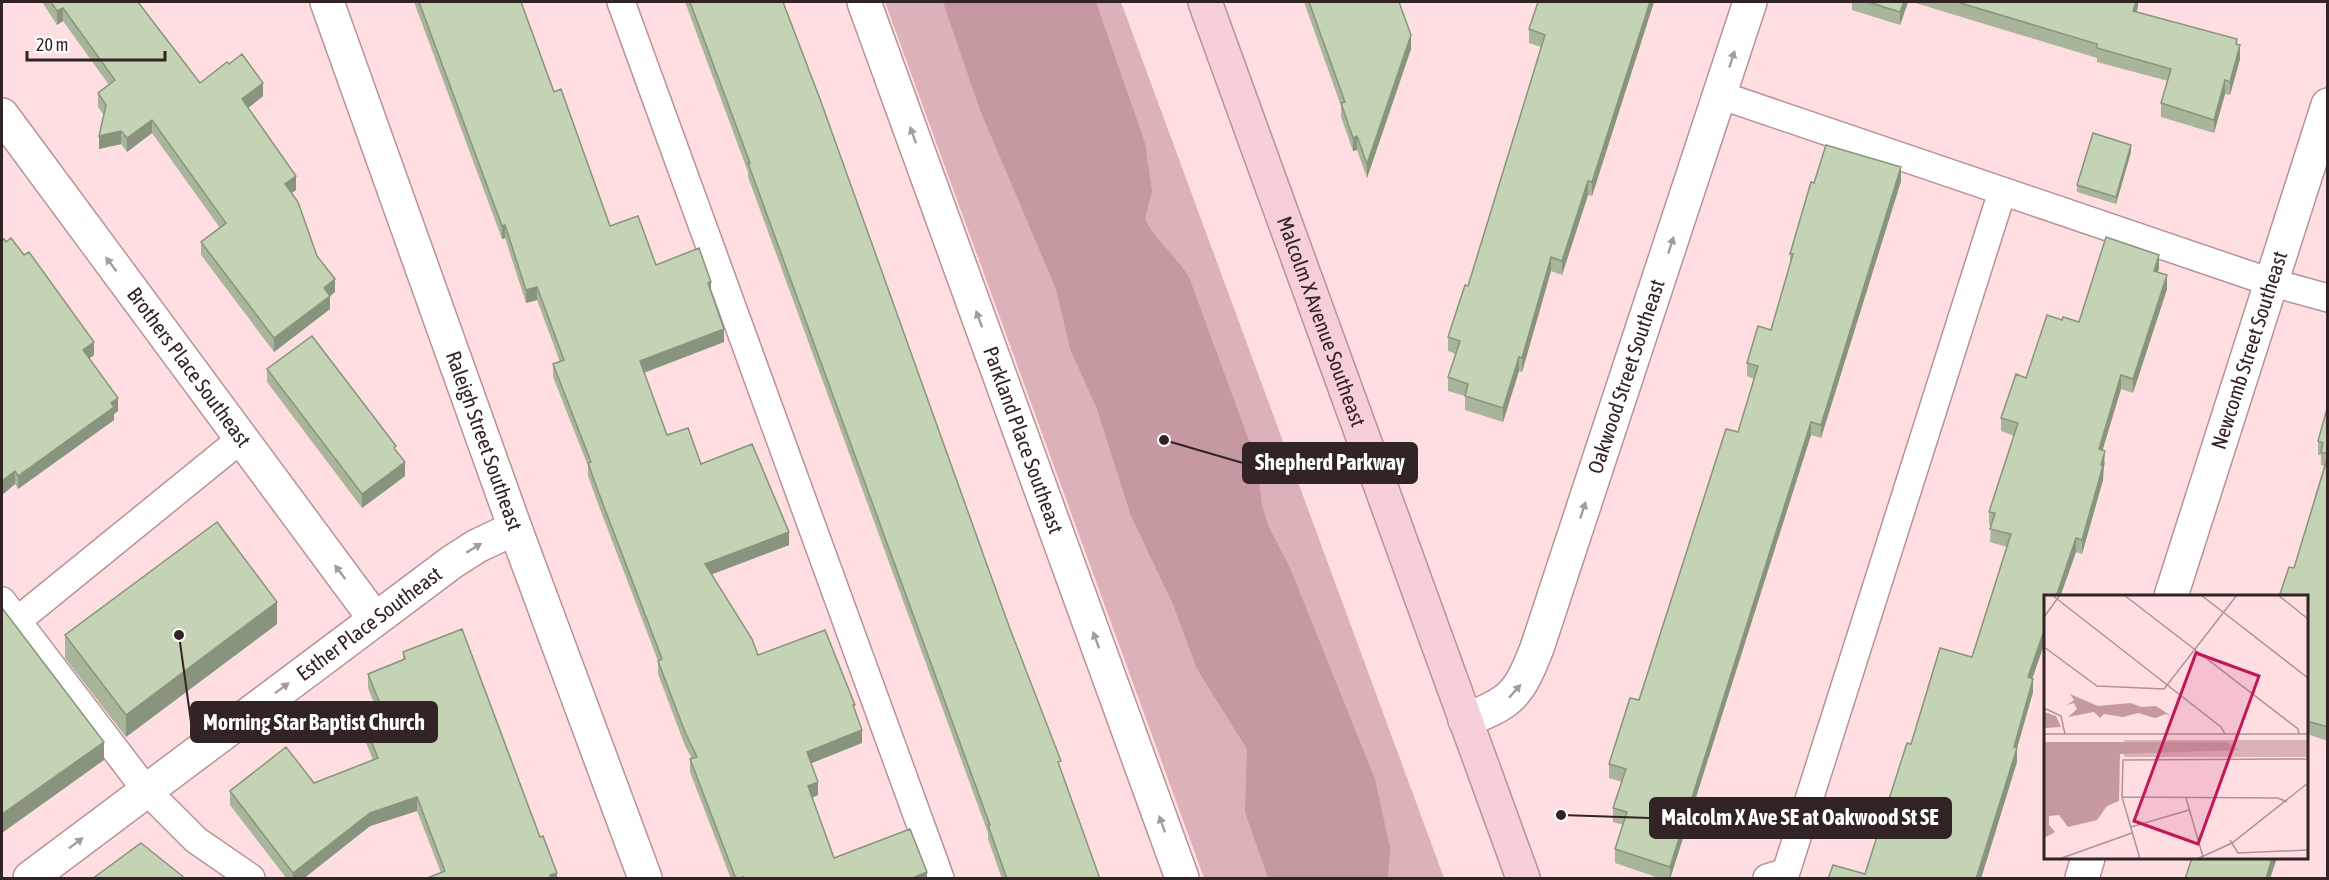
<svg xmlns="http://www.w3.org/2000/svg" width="2329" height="880" font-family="'Asap Condensed',sans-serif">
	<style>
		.green { fill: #dcb1b7 }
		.forest { fill: #c6989f }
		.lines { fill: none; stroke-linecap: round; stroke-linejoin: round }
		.lane-casing { stroke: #b89298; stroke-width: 30 }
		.street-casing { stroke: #b89298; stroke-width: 36 }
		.secondary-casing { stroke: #b89298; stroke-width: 36 }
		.lane { stroke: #fff; stroke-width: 27 }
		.street { stroke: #fff; stroke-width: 33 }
		.secondary { stroke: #f7cfd8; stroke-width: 33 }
		.wall { fill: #a8b59a }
		.shaded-wall { fill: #88947d }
		.building { fill: #c3d3b3; stroke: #88947d; stroke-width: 1.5 }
		.oneway { fill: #a39c9d }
		.labels { text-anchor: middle; stroke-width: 4.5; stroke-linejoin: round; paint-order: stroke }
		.street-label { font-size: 21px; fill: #322325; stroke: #fff }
		.inset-road { fill: none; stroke: #ad9396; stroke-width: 1.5 }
		.view { fill: #c2185b; fill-opacity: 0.15; stroke: #c2185b; stroke-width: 3 }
		.inset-edge { fill: none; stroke: #322325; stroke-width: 3 }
		.leader { fill: none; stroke: #322325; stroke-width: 2 }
		.callout-dot { fill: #322325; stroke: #fff; stroke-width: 2 }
		.callout { fill: #322325; stroke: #322325; stroke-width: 2 }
		.callout-label { font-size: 22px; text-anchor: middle; font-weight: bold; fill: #fff }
	</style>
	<rect width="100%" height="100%" fill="#ffdee2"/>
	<path class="green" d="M885 2H1121L1444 878H1204Z"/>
	<path class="forest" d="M943 2H1096L1145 143 1152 191 1145 219C1156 241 1176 256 1189 277L1256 460 1262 505 1268 525 1290 568 1375 779 1390 848 1388 878H1268L1245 812 1247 749 1197 669 1172 602 1131 516 1097 409 1070 349 1056 289 980 110Z"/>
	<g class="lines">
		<defs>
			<path id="lane" d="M621 2 940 878
				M1720 95 2270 282 2328 298
				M2 601 146 790 196 840 251 878
				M17 621 241 439
				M1767 878 1786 872 2002 192"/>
			<g id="street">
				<path id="s1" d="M327 2 515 528 645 878"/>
				<path id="s2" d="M864 2 1182 878"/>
				<path id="s3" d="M2 115 375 619"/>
				<path id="s4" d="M2171 596 2328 105"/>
				<path id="s5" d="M1465 720C1512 703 1519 694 1537 648L1750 2"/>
				<path id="s6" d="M30 878 452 562 477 546 515 528"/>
				<path d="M2082 878 2088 858"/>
			</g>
			<g id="secondary">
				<path id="s7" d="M1205 2 1523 878"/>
			</g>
		</defs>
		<use href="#lane" class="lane-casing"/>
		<use href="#street" class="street-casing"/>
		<use href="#secondary" class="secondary-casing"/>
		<use href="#lane" class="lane"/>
		<use href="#street" class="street"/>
		<use href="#secondary" class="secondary"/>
	</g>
	<path class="wall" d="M42 2H138L200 83 263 96 248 108 296 190 291 193 317 256 335 292 330 296V309L274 352 201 255V242L220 228 152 133 127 152 121 144 99 149 104 115 98 107V93L109 85 63 21 57 25Z
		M414 2H521L554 92 610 226 656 265 711 292 724 342 644 373 667 435 701 464 789 545 712 574 758 655 855 709 862 743 811 763 818 795 812 798 834 858 927 879H731L690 772V759H692L685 746 658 674V661L598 504 588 476V466L553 377V364L560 362 537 300 526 303 505 238 502 239Z
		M685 2H783L1100 879H1002L988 839V833L748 177V172Z
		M1304 2H1399L1411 49 1367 178 1357 150 1353 151 1341 117V106Z
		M1654 2 1592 196 1588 195 1562 275 1551 271 1522 372 1519 371 1503 422 1465 410V396L1448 391V377L1456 354 1448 351V337L1468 286 1541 47 1529 43V29Z
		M1852 2H1908L1900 25 1852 10Z
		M1912 2H2138L2137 12 2237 44 2240 59 2230 95 2225 94 2214 133 2161 117V103L2168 81 2097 62V58Z
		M2131 152 2116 204 2077 192V185Z
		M1901 181 1821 438 1811 435 1670 879H1662L1615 863V849L1623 825 1613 822V808L1622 782 1609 778V764L1639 700 1738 432 1754 379 1747 376V363L1771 330 1790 265V254L1814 183Z
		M2 241 94 355 89 359 118 411 114 414V420L18 489 15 484 2 495Z
		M2159 268 2158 272 2167 289 2133 393 2121 389 2102 450 2105 464 2103 470V480L2082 554 2076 552 2060 597H2046V639L2032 678 2033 692 2017 748V762L1865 874 1911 744 1972 657 2007 547 1990 542 1991 526 1989 525V512L2014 436 2001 431V418L2062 320 2079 322Z
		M267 369 405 476 362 508 267 382Z
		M2328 405V741L2307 734V597L2294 568 2324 466 2321 465V455H2318V441Z
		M277 624 126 737 65 658V635Z
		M403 652 540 837 557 879 441 873 417 811 370 826 303 879H287L230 805V791L314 783 373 760 365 740V726L371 724 369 718V705L374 703 368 688V674L403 660Z"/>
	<path class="shaded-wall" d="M1650 2H1654L1592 196V182Z
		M1904 2H1908L1900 25V12Z
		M2136 2H2138V6L2133 25V11Z
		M63 8V21L57 25V11Z
		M1411 35V49L1367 178V164Z
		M2240 45V59L2230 95V82Z
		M2225 80V94L2214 133V120Z
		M263 83V96L242 113V99Z
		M152 120V133L127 152V138Z
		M121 131V144L99 149V136Z
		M1357 136V150L1353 151V138Z
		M2131 145V152L2116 204V197Z
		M1901 167V181L1821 438V425Z
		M296 176V190L285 198V184Z
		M1588 181V195L1562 275V261Z
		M505 225V238L502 239V226Z
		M2159 255V268L2154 285V271Z
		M1551 257V271L1522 372V358Z
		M2167 275V289L2133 393V379Z
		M335 279V292L330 296V309L274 352V338L324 288Z
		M711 282V295L708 283Z
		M537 287V300L526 303V290Z
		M724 329V342L640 374V361Z
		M94 342V355L83 363V350Z
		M1519 357V371L1503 422V408Z
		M2121 375V389L2099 462V449Z
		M118 398V411L114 414V420L18 489V476Z
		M1811 422V435L1670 879V867Z
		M2105 451 2103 480 2082 554V540Z
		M405 462V476L362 508V494Z
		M15 471V484L2 495V481Z
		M789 532V545L705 577V564Z
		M2076 538V552L2060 597H2056Z
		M277 602V624L126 737V715Z
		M2046 625V639L2028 691V677Z
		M2033 679V692L2017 748V762L1981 879H1976Z
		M862 730V743L807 765V752Z
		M104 742V760L2 833V814Z
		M818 782V795L808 799V786Z
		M417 797V811L370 826 303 879H293V873L370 813Z
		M2272 858H2277L2270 879H2266Z
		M927 872V879H910Z
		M557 873V879H550V875Z"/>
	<path class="building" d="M51 2H138L200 83 227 62 229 64 242 54 263 83 242 99 296 176 285 184 298 202 317 256 335 279 324 288 330 296 274 338 201 242 226 223 152 120 127 138 121 131 99 136 106 105 98 93 115 80 63 8 57 11Z
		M419 2H521L554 92 561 89 610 226 638 216 656 265 699 248 711 282 708 283 724 329 640 361 667 435 688 428 701 464 752 444 789 532 705 564 752 639 758 655 825 630 855 705H853L862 730 807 752 818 782 808 786 834 858 910 829 927 872 910 879H743V877L736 879 690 759 697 757 685 732 658 661 662 659 598 491 588 463 591 462 553 364 564 360 537 287 526 290 505 225 502 226Z
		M690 2H783L820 99 1010 629 1061 761 1058 762 1100 879H1007L988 825H990L748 163H750Z
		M1309 2H1399L1411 35 1367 164 1357 136 1353 138 1341 103 1345 102Z
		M1538 2H1650L1592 182 1588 181 1562 261 1551 257 1522 358 1519 357 1503 408 1465 396 1468 384 1448 377 1460 341 1448 337 1465 285 1468 286 1545 35 1529 29Z
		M1868 2H1904L1900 12Z
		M1957 2H2136L2133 11 2237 39 2236 44 2240 45 2230 82 2225 80 2214 120 2161 103 2171 69 2097 48V44Z
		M2093 133 2131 145 2116 197 2077 185Z
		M1826 145 1901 167 1821 425 1811 422 1670 867 1615 849 1627 812 1613 808 1626 769 1609 764 1630 698 1639 700 1726 429 1738 432 1758 366 1747 363 1758 326 1771 330 1793 254H1790L1811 182 1814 183Z
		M2106 237 2159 255 2154 271 2167 275 2133 379 2121 375 2099 449 2105 451 2101 465 2103 466 2082 540 2076 538 2056 597H2046V625L2028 677 2033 679 2014 747 2017 748 1976 879H1828L1833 865 1865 874 1907 743 1911 744 1940 648 1972 657 2011 534 1990 529 1995 513 1989 512 2018 423 2001 418 2016 374 2026 378 2047 315 2062 320 2063 317 2079 322Z
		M11 238 24 255 29 252 94 342 83 350 118 398 111 403 114 407 18 476 15 471 2 481V241L4 239 6 242Z
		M312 336 396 446 394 448 405 462 362 494 267 369Z
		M2328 405V454L2321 452 2323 443 2318 441Z
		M2328 456V727L2307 721V597H2279L2289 567 2294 568Z
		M217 522 277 602 126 715 65 635Z
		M2 608 104 742 2 814Z
		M462 629 540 837 543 836 557 873 550 875 551 879H425L445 871 417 797 370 813 293 873 230 791 286 747 314 783 378 758 365 726 376 722 369 705 379 701 368 674 405 659 403 652Z
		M141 843 186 879H92Z
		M2192 858H2272L2266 879H2185Z"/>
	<defs><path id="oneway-solid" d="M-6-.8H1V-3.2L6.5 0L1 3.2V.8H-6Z" transform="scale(1.5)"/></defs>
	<g class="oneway">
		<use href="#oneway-solid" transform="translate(1732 59) rotate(-72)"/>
		<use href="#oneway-solid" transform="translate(913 135) rotate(-110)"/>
		<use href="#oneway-solid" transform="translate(1671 245) rotate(-72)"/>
		<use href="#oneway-solid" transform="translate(111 264) rotate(-127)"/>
		<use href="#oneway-solid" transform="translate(979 319) rotate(-110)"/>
		<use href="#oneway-solid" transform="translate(1583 510) rotate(-72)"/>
		<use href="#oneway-solid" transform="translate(474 548) rotate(-31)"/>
		<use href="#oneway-solid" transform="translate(340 572) rotate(-127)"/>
		<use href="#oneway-solid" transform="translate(1096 640) rotate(-110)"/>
		<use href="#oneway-solid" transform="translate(282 688) rotate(-37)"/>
		<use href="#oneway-solid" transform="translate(1515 691) rotate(-49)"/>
		<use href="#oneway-solid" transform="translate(1162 824) rotate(-110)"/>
		<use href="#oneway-solid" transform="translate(76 843) rotate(-37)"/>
	</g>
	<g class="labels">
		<g class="street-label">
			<text dy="7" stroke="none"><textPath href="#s7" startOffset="340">Malcolm X Avenue Southeast</textPath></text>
			<text dy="7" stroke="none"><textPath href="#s4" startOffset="258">Newcomb Street Southeast</textPath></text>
			<text dy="7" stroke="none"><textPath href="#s3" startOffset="314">Brothers Place Southeast</textPath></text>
			<text dy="7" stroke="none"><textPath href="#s5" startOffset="393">Oakwood Street Southeast</textPath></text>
			<text dy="7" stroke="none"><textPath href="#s2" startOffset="466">Parkland Place Southeast</textPath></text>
			<text dy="7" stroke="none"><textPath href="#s1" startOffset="466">Raleigh Street Southeast</textPath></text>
			<text dy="7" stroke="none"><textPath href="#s6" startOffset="424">Esther Place Southeast</textPath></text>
		</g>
	</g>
	<g transform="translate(2044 595)">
		<rect width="264" height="264" fill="#ffdee2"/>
		<path d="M80 145H264V162H80Z" fill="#dcb1b7"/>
		<path d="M26 99 54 111 87 108 97 112 112 111 129 122 122 119 111 123 94 118 79 122 60 119 56 123 50 117 24 122 33 114 30 108 23 110 30 105ZM0 117 12 121 17 132 0 133ZM0 147H183L195 155 76 159 75 206 63 211 53 225 24 232 15 220 5 221V230L11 237 0 243Z" fill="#c6989f"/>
		<path class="inset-road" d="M8 0 177 132 181 139M80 0 254 134 255 139M157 0 264 83M234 0 264 24M0 22 16 0M0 52 53 91 120 94 193 0M0 113 17 121 21 139M0 139H264M78 202 234 203 243 207M142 203 159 262M87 232 145 215M186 245 194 258 264 255M15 264 88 238M96 264 78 202 79 165 264 164M153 264 188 248 264 188"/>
		<path class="view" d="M152 58 215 81 154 249 90 226Z"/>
		<rect width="264" height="264" class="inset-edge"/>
	</g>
	<path class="leader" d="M1164 440L1243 463M179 635L191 722M1561 815L1650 818"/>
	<g class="callout-dot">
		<circle cx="1164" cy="440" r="6"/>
		<circle cx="179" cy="635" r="6"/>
		<circle cx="1561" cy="815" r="6"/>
	</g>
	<g class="callout">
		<rect x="1243" y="443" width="174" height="40" rx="6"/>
		<rect x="191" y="702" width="246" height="40" rx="6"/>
		<rect x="1650" y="798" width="301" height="40" rx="6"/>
	</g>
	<g class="callout-label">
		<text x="1330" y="470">Shepherd Parkway</text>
		<text x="314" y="730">Morning Star Baptist Church</text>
		<text x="1800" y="825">Malcolm X Ave SE at Oakwood St SE</text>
	</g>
	<rect width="2329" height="880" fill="none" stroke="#322325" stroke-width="6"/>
	<path d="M27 51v9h138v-9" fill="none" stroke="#322325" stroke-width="3"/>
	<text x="36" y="51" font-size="18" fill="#322325" stroke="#ffffff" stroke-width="4.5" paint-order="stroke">20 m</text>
</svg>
